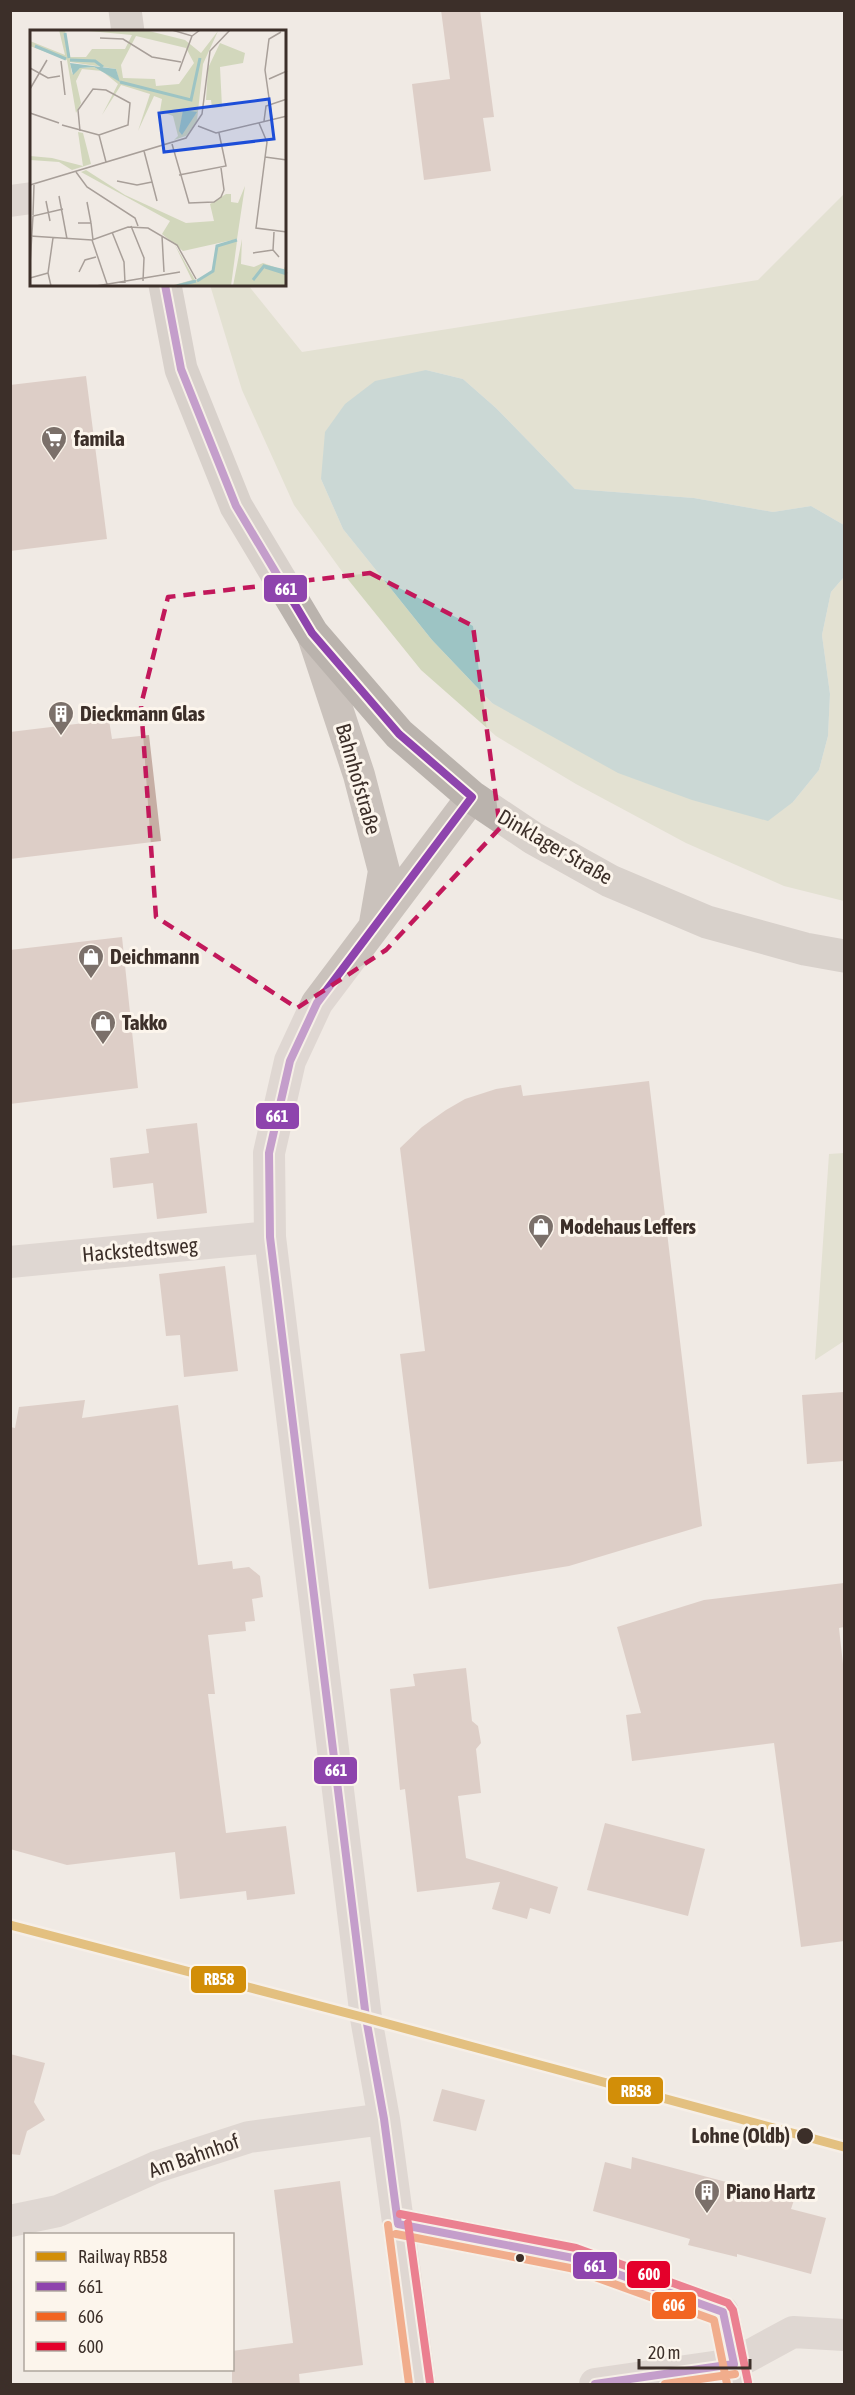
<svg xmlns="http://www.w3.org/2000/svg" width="855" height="2395" font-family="'Asap Condensed',sans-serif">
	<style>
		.green { fill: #d2d7bc }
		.water { fill: #9dc4c4 }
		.building { fill: #c6aea4 }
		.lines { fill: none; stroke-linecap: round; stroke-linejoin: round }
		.street { stroke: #cac2bc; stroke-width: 32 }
		.secondary { stroke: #bab3ad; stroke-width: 33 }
		.bus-1-casing { stroke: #fcf5ec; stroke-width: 12 }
		.bus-2-casing { stroke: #fcf5ec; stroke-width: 12 }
		.bus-3-casing { stroke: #fcf5ec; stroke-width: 12 }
		.bus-1 { stroke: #8e44ad; stroke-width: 8 }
		.bus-2 { stroke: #f26522; stroke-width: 8 }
		.bus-3 { stroke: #e4002b; stroke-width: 8 }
		.rail-1-casing { stroke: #fcf5ec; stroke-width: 14 }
		.rail-1 { stroke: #d28e08; stroke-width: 9 }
		.marked { fill: none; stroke: #c2185b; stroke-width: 4.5; stroke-dasharray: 12 8; stroke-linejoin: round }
		.stop-dot { fill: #3c2f29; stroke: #fcf5ec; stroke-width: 2 }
		.labels { text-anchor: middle; stroke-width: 6; stroke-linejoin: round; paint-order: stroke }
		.poi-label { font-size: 21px; font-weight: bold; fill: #3c2f29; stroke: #fcf5ec; text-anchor: start }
		.street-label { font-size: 21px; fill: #3c2f29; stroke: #fcf5ec }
		.stop-label { font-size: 21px; font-weight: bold; fill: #3c2f29; stroke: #fcf5ec; text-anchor: end }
		.inset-river { fill: none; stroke: #9dc4c4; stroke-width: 3 }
		.inset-road { fill: none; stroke: #a89f99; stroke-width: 1.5 }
		.view { fill: #1d4ed8; fill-opacity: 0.15; stroke: #1d4ed8; stroke-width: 3 }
		.inset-edge { fill: none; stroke: #3c2f29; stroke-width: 3 }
		.line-badge { stroke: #fcf5ec; stroke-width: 2 }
		.badge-label { font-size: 16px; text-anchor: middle; font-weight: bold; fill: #fff }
	</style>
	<rect width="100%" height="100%" fill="#f0eae4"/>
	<path class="green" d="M844 194V528V525L811 506 773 512 694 498 575 489 496 408 463 379 426 370 321 479 343 529 432 640 492 703 793 802 819 770 828 736 830 694 822 635 831 592 844 577V901L784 886 686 843 576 784 496 736 421 670 346 577 294 505 242 390 210 285H248L302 352 758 280Z
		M844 1153V1341L815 1360 829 1154Z"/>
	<path class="water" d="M426 370 463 379 496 408 575 489 694 498 773 512 811 506 844 525V577L831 592 822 635 830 694 828 736 819 770 793 802 768 821 692 800 618 773 492 703 432 640 343 529 321 479 325 432 345 404 375 381Z"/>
	<path class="building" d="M441 10H480L494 117 483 118 491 171 424 180 412 84 450 79Z
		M86 376 107 539 10 551V385Z
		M109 720 112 739 149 735 161 841 10 859V732Z
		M122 937 138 1088 10 1104V950Z
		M649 1081 702 1526 569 1566 429 1589 400 1354 425 1351 400 1148 422 1127 446 1110 465 1099 496 1089 521 1085 523 1096Z
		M197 1123 207 1213 157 1219 153 1183 113 1188 110 1158 149 1153 146 1129Z
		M225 1266 238 1371 184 1377 180 1335 166 1336 159 1274Z
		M844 1392V1461L807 1464 802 1395Z
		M85 1400 82 1418 178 1405 198 1565 232 1561 233 1569 249 1567 260 1576 263 1597 252 1599 255 1621 245 1622 246 1631 208 1635 215 1694H208L226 1833 286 1826 295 1894 247 1900 246 1891 180 1899 175 1852 67 1865 10 1849V1427L15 1428 19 1407Z
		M844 1583V1627L839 1628 844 1673V1941L801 1947 774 1743 632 1761 626 1715 641 1713 617 1627 704 1600Z
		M466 1668 472 1721 478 1726 481 1743 476 1749 481 1793 458 1796 466 1858 558 1887 550 1914 530 1908 527 1919 492 1909 500 1882 417 1892 405 1789 400 1790 390 1689 415 1686 413 1674Z
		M605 1823 705 1849 688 1916 587 1890Z
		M10 2054 45 2063 34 2102 45 2120 27 2131 20 2155 10 2154Z
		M442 2089 485 2100 476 2131 433 2121Z
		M632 2157 794 2200 791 2209 826 2218 811 2274 737 2254V2257L688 2245 690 2239 593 2211 605 2162 631 2169Z
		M340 2181 363 2365 299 2374 300 2385H232V2351L293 2343 274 2190Z"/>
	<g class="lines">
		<path class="street" d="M10 201 32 198
			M312 633 359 775 384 871 375 923
			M10 1262 270 1237
			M10 2221 58 2211 156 2167 249 2137 384 2119
			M398 2224 573 2258 723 2312 738 2384
			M420 2384 384 2119 366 2018 270 1237 269 1153 290 1061 317 1003 472 797
			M595 2384 734 2364 793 2332 844 2335"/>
		<path class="secondary" d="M125 10 128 32
			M165 285 181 369 236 506 312 633 399 734 472 797 533 838 610 881 707 922 805 949 844 956"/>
		<defs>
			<path id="bus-1" d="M165 285 181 369 236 506 312 633 399 734 472 797 317 1003 290 1061 269 1153 270 1237 366 2018 384 2119 398 2224 573 2258 723 2312 734 2364 595 2384"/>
			<path id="bus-2" d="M388 2225 409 2384
				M396 2234 570 2268 714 2320 727 2384
				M665 2384 735 2374"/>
			<path id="bus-3" d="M400 2214 576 2248 728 2303 733 2310 748 2382
				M408 2223 430 2383"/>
		</defs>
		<use href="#bus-1" class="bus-1-casing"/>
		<use href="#bus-2" class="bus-2-casing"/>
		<use href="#bus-3" class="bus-3-casing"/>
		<use href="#bus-1" class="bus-1"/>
		<use href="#bus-2" class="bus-2"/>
		<use href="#bus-3" class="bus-3"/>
		<defs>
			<path id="rail-1" d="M10 1925 366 2018 844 2147"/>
		</defs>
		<use href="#rail-1" class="rail-1-casing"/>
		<use href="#rail-1" class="rail-1"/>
	</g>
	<path d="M0 0H855V2395H0ZM370 573 473 626 500 828 386 950 297 1008 156 917 141 705 168 597Z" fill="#f0eae4" fill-opacity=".55" fill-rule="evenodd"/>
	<path class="marked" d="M370 573 473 626 500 828 386 950 297 1008 156 917 141 705 168 597Z"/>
	<defs>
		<symbol id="supermarket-pin" viewBox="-11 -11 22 30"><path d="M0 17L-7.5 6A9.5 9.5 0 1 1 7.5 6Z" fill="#7b706a" stroke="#fcf5ec"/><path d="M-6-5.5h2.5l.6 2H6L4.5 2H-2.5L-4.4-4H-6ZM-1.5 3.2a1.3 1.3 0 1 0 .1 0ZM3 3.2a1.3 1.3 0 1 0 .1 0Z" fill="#fff"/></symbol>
		<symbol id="building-pin" viewBox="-11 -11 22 30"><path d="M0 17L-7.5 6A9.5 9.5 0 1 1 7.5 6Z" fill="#7b706a" stroke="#fcf5ec"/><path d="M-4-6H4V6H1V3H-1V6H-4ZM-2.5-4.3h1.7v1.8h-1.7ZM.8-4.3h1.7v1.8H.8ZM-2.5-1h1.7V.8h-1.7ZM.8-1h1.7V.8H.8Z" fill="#fff"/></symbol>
		<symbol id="shop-pin" viewBox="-11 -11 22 30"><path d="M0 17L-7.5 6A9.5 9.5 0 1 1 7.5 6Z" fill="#7b706a" stroke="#fcf5ec"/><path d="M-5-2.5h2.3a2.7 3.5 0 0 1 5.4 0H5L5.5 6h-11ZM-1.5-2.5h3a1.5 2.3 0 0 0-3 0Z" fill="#fff"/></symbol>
	</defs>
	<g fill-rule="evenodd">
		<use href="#supermarket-pin" x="39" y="424" width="30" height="40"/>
		<use href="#building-pin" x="46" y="699" width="30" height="40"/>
		<use href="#shop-pin" x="76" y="942" width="30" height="40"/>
		<use href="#shop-pin" x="88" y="1008" width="30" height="40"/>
		<use href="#shop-pin" x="526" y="1212" width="30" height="40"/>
		<use href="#building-pin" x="692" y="2177" width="30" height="40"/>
	</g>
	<g class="stop-dot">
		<circle cx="805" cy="2136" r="9"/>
		<circle cx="520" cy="2258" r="5"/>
	</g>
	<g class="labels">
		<g class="poi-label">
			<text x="74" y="446">famila</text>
			<text x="80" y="721">Dieckmann Glas</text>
			<text x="110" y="964">Deichmann</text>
			<text x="122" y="1030">Takko</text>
			<text x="560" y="1234">Modehaus Leffers</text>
			<text x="726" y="2199">Piano Hartz</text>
		</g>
		<g class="street-label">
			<text transform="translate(358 779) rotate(74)" y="7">Bahnhofstraße</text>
			<text transform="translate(555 847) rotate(30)" y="7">Dinklager Straße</text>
			<text transform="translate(140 1250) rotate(-5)" y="7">Hackstedtsweg</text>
			<text transform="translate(194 2156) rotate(-19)" y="7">Am Bahnhof</text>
		</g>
		<g class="stop-label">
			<text x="790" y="2143">Lohne (Oldb)</text>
		</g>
	</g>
	<g transform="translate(30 30)">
		<rect width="256" height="256" fill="#f0eae4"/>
		<path d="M29 0H35L40 27H56L62 19H95L102 5 48 0H115L155 10 171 23 188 1 173 34 167 91 156 106 144 110 148 106 143 86 130 81 132 69 124 66 108 101 120 64 91 55 72 85 88 54 72 41 52 39 46 51 51 73 46 83 37 30 0 16V11L35 25ZM106 6 156 18 164 33 149 54 126 56 125 49 93 48 91 35ZM40 32 86 39 89 51 64 37 50 38 42 44ZM190 13 215 23 213 33 190 37 192 77 182 78 181 70H176L178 38ZM48 102 53 103 61 134 42 140 29 132 0 130V126L22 128 53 136ZM56 140 95 165 156 193 184 191 180 174 196 164H201V172L208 173 215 156 207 209 153 221 132 204 140 191 51 142ZM212 209 211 234 224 237 233 233 253 240 256 235V256H203ZM207 211 201 256H140L162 250 144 213 165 250H171L183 242 187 216Z" fill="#d2d7bc" fill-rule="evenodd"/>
		<path d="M40 33 86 39 90 52 64 37 50 38 43 45ZM153 80 167 82 152 105 149 101Z" fill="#9dc4c4"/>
		<path class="inset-river" d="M35 3 39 28M5 16 36 29M40 30 65 31 73 37M90 52 161 70 170 28M235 237 257 244M223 250 234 236 255 241M167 251 183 241 187 216 207 210M147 256 166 251"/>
		<path class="inset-road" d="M142 0 162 6 170 0M70 8 93 9 122 27 151 32M31 31 35 65M0 38 18 48 30 46M149 41 162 6M239 49 257 41M0 59 17 30M0 83 29 93M242 89 235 40 239 9 251 2M234 91 236 76 257 69M229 93 237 112 226 198 257 202M32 95 69 105M168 96 186 103 257 86M50 101 48 80 63 59 76 60 100 73 98 95 69 105 76 132M142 114 159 173 184 172 191 167 194 160 191 138M114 121 127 171M235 127 257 130M46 142 57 157 105 188 108 196M149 145 196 136 189 103M87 151 107 155 122 152M0 155 156 108 172 84 180 21 200 0M29 166 37 209M16 171 20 191M57 172 61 193M3 185 4 155M48 193H61L63 210M101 196 114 228 113 251M82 202 94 232 95 253M244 202 243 220 249 227M0 206 62 210 98 197 118 198 147 215 166 249M132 206 134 242M62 210 77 254M223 223 243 220M0 235 3 186 33 179M49 242 55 230 66 227M0 248 18 243M21 256 18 243 23 208M66 256 150 242"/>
		<path class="view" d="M239 69 244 109 134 122 129 83Z"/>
		<rect width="256" height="256" class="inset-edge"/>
	</g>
	<g class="line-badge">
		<rect x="263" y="574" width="45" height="29" rx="6" fill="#8e44ad"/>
		<rect x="255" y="1102" width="45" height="28" rx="6" fill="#8e44ad"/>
		<rect x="313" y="1756" width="45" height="29" rx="6" fill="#8e44ad"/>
		<rect x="190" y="1965" width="57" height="29" rx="6" fill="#d28e08"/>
		<rect x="607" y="2076" width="57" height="29" rx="6" fill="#d28e08"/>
		<rect x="572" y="2251" width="46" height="29" rx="6" fill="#8e44ad"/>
		<rect x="626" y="2260" width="45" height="29" rx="6" fill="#e4002b"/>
		<rect x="651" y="2291" width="46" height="29" rx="6" fill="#f26522"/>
	</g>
	<g class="badge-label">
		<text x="286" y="595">661</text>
		<text x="277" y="1122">661</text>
		<text x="336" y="1776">661</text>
		<text x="219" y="1985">RB58</text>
		<text x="636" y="2097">RB58</text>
		<text x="595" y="2272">661</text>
		<text x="649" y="2280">600</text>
		<text x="674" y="2311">606</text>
	</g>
	<rect width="855" height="2395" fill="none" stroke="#3c2f29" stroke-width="24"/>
	<rect x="24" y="2233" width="210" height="138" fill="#fcf5ec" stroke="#afa69e" stroke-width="1.5"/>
	<rect x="36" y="2252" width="30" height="9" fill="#d28e08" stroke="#afa69e" stroke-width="1.5"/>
	<text x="78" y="2263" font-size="18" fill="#3c2f29">Railway RB58</text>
	<rect x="36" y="2282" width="30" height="9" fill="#8e44ad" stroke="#afa69e" stroke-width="1.5"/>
	<text x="78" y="2293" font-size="18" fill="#3c2f29">661</text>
	<rect x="36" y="2312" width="30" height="9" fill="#f26522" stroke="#afa69e" stroke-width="1.5"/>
	<text x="78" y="2323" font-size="18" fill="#3c2f29">606</text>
	<rect x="36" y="2342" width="30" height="9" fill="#e4002b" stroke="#afa69e" stroke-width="1.5"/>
	<text x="78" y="2353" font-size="18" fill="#3c2f29">600</text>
	<path d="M639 2359v9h111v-9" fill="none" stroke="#3c2f29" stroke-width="3"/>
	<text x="648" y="2359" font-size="18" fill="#3c2f29" stroke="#fcf5ec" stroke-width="4.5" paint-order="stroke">20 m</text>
</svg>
